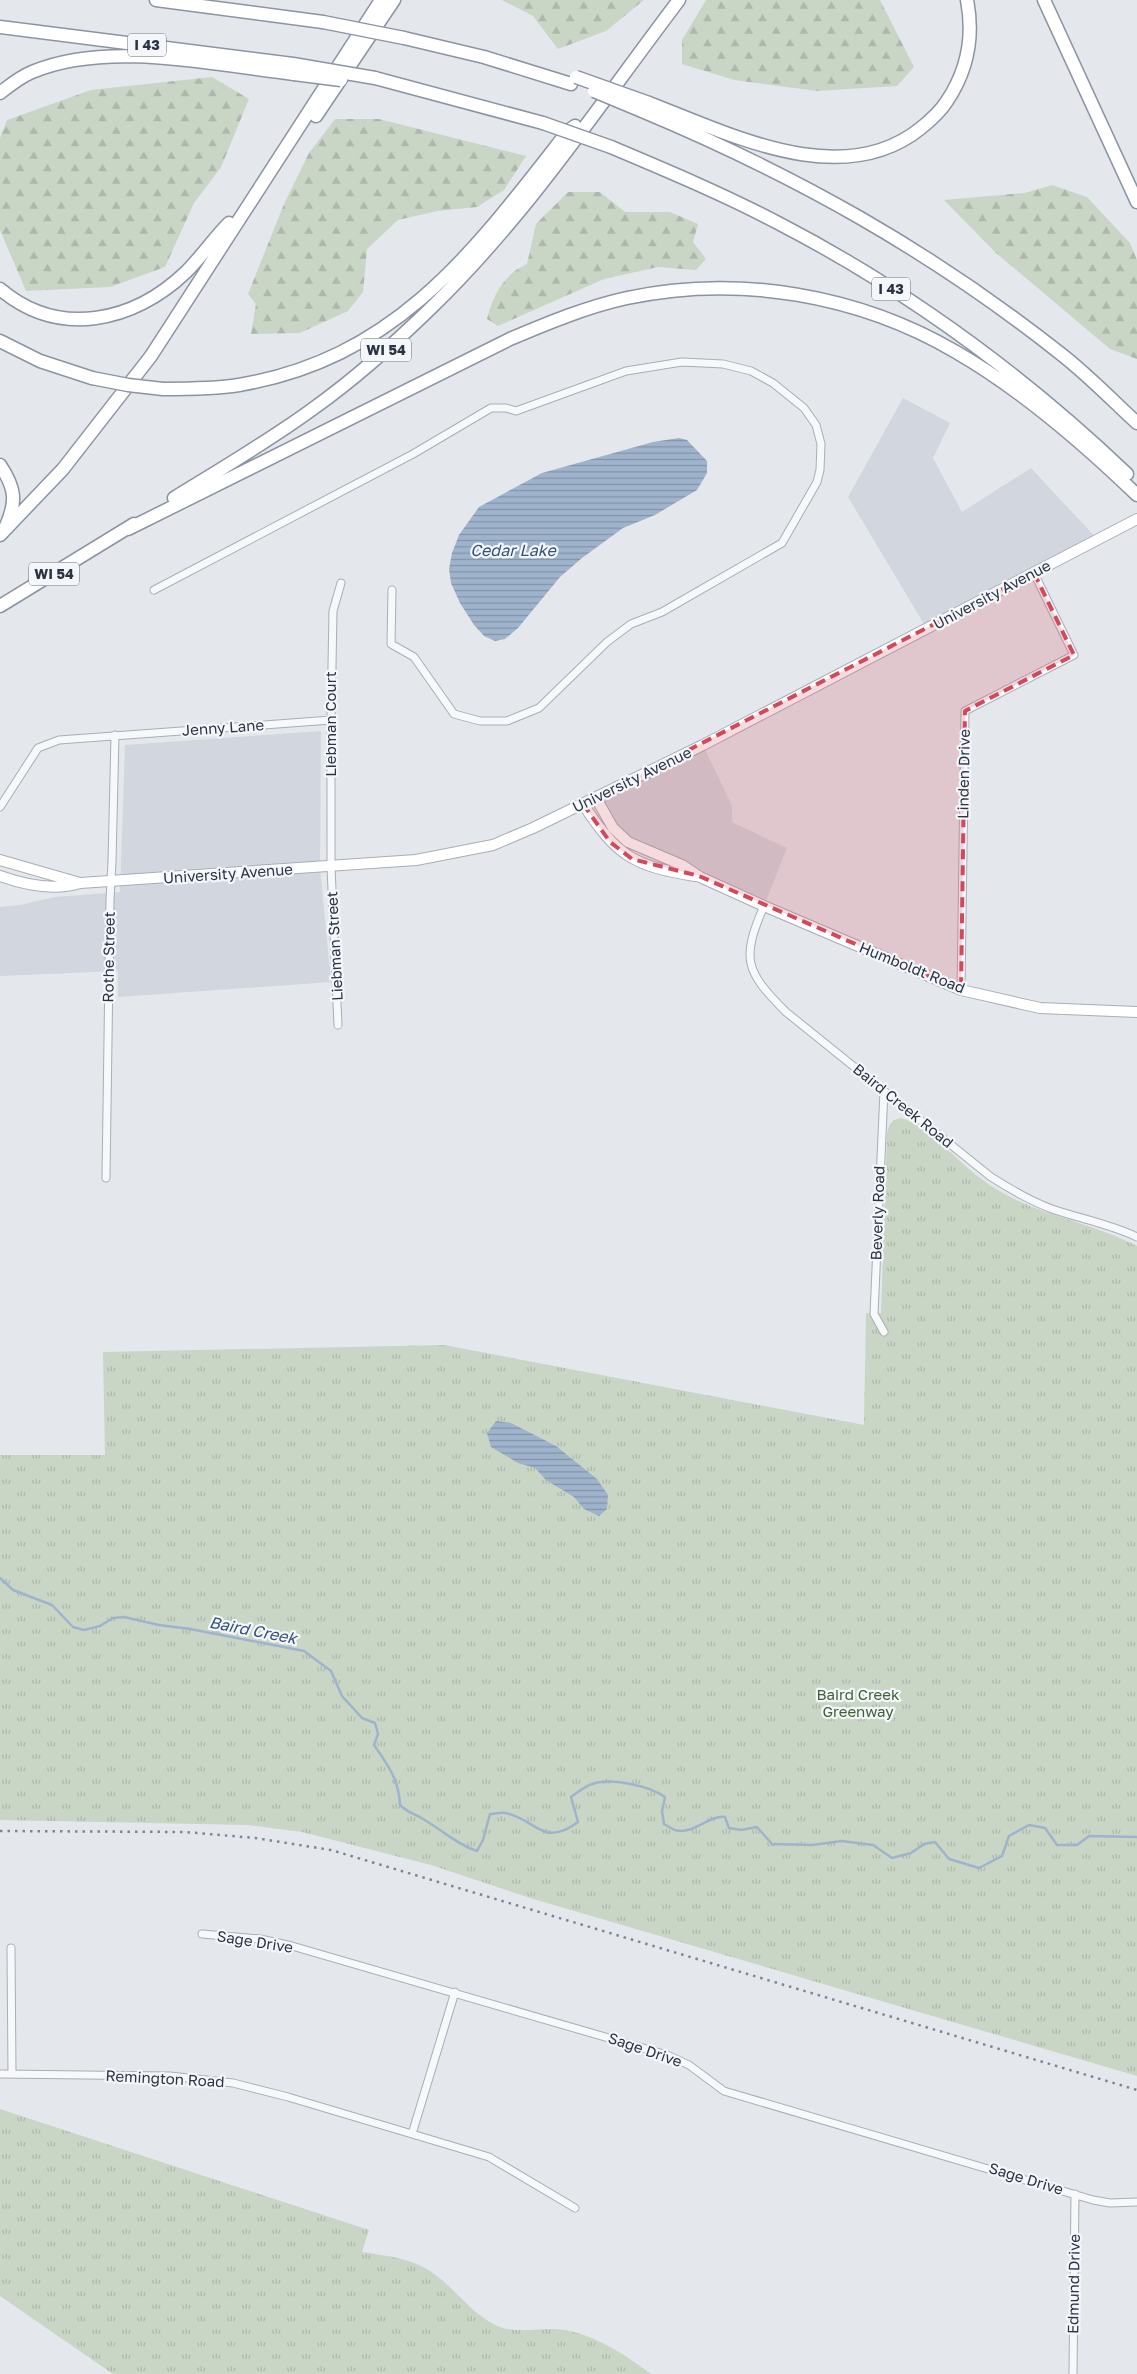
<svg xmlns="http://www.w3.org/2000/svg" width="1137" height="2374" font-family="'Golos Text',sans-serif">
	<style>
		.built { fill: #d2d6de }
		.forest { fill: url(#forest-firs) }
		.park { fill: url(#park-tufts) }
		.water { fill: url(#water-rules) }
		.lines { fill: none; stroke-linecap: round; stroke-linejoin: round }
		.stream { stroke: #9fb4cc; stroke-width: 2.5 }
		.street-casing { stroke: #a9aeb7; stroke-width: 9 }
		.secondary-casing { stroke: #a9aeb7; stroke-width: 12 }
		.highway-casing { stroke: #8b94a3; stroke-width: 15 }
		.street { stroke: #f7f8fa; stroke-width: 7 }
		.secondary { stroke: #fff; stroke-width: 10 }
		.highway { stroke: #fff; stroke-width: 12 }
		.rail { stroke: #7d8696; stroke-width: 2.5; stroke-dasharray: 2.5 5; stroke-linecap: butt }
		.highway-bridge-casing { stroke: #8b94a3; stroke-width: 15; stroke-linecap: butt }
		.highway-bridge { stroke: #fff; stroke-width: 12 }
		.marked { fill: #d1495b; fill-opacity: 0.2; stroke: #d1495b; stroke-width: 4; stroke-dasharray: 10 6; stroke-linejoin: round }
		.labels { text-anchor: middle; stroke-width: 4.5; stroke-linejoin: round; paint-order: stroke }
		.shield { fill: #f4f6f9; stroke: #676e7b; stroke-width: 1 }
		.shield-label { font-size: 14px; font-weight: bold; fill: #2b3445 }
		.street-label { font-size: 15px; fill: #2b3445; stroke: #f4f6f9 }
		.park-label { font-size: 15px; fill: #3f6138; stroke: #f4f6f9 }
		.water-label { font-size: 16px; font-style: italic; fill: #34527a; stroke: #f4f6f9 }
	</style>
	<defs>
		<pattern id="forest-firs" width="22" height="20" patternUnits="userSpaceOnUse" patternTransform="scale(1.25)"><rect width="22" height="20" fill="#c9d6c5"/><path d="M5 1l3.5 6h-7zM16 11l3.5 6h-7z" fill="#adb8ab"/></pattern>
		<pattern id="park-tufts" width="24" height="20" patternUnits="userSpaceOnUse" patternTransform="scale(1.25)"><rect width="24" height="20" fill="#c9d6c5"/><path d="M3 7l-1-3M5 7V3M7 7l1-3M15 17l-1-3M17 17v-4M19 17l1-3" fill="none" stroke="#adb8ab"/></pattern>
		<pattern id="water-rules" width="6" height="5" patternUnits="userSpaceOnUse" patternTransform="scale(1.25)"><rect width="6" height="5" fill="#9fb4cc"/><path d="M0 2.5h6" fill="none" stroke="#8293a7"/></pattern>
	</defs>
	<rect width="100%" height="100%" fill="#e4e7ec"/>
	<path class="built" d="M903 398 950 423 933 458 962 512 1031 468 1098 540 927 629 848 497Z
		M321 731 320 868 331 982 118 997V971L0 976V907L20 905 55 897 120 892 125 745Z
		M703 745 732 806V822L787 848 764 906 628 842 596 798Z"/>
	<path class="forest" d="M502 0H644L606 31 558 49 533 16Z
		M706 0H880L914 67 897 86 817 91 734 80 682 64V40Z
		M212 77 249 99 221 167 194 203 165 267 110 287 26 291 0 230V138L7 120 91 90Z
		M335 119H379L526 156 504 190 477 207 437 211 398 220 367 249 363 292 348 311 300 333 251 334 256 304 248 294 284 204 309 153Z
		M1052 185 1087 197 1130 243 1137 260V359L1110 349 995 252 944 200 1025 193Z
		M568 192H600L625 212H670L698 224 693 242 706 259 696 270 658 267 604 279 498 326 487 319C493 295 504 274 527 264L536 224Z"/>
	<path class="park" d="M901 1118C926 1124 958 1162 980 1178 1028 1215 1085 1219 1137 1246V2076L530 1898 431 1865 302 1832 248 1825 0 1820V1455H105L103 1352 444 1345 864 1425 866 1313H881L887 1134C889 1124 891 1120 901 1118Z
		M0 2109 369 2230 362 2252C381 2255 403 2257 421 2266 449 2279 467 2311 495 2325 519 2336 545 2325 570 2331 600 2338 627 2356 651 2374H113L0 2296Z"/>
	<path class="water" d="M679 438 687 440 707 461V473L697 490 655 515 623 528 582 558 560 577 518 628 505 639 495 641 484 636 474 625 460 603 451 583 449 569 452 553 459 535 479 507 542 473 653 442Z
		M496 1421 511 1423 556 1446 597 1479 608 1495 607 1509 599 1516 584 1509 574 1497 546 1480 535 1468 518 1463 491 1447 487 1433Z"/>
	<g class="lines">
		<path class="stream" d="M0 1578 13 1590 52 1605 73 1627 84 1630 100 1626 113 1618 124 1617 159 1625 190 1629 304 1651 331 1671 342 1696 362 1718 375 1723 378 1734 374 1745C388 1765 399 1780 400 1805 408 1813 415 1814 423 1819 442 1830 456 1844 477 1851L483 1840 490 1814C494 1814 501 1812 506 1813 537 1820 543 1848 578 1822L571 1797C577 1793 585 1786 592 1784 609 1777 650 1786 665 1797L662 1811 664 1824C668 1826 674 1831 679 1831 696 1832 710 1815 725 1817L729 1828 741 1830 757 1827 772 1844 812 1845 842 1841 873 1845 892 1858 911 1853 924 1844 935 1842 949 1859 979 1868 1002 1856 1009 1836 1029 1825 1045 1828 1057 1845H1077L1089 1836 1137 1837"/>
		<defs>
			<path id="street" d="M154 590 413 454 491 408H506L516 411 626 371 682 362 723 364 751 371 773 383 804 408 816 425 821 444 820 470 817 482 782 543 662 612 631 624 607 642 539 708 507 721H480L454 714 414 657 391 644 392 590
				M0 807 38 748 59 740 331 720
				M764 906C741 959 745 971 786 1012L991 1177C1010 1189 1030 1201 1052 1209 1081 1219 1110 1224 1137 1237
				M961 990 965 711 1074 655 1034 573
				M338 1025 331 867V720L333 611 341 583
				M884 1091 874 1314 884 1332
				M106 1178 110 900 112 862 115 735
				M202 1934 260 1939 292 1946 667 2055 689 2065 724 2091 1093 2200 1110 2203 1137 2202
				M11 1948 12 2074
				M0 2074 170 2076 233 2083 288 2097 489 2157 575 2208
				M412 2134 455 1992
				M1073 2374 1075 2194"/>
			<path id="secondary" d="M596 798 613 828 628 842 682 865 700 877 764 906 961 990 1040 1008 1137 1012
				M583 804C617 856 633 866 695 876
				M0 860 80 883
				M0 876C25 885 54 891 80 883L416 860 493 845 533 828 703 745 1137 519"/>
			<path id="highway" d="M156 0 323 22
				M1044 0 1137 202
				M0 27 293 64
				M404 38 484 57 571 84
				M375 78 543 123
				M0 93C10 85 20 77 32 72 108 40 214 65 294 74
				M649 103C730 134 842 192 921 128 931 120 940 112 947 101 967 71 974 36 967 0
				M642 111C795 175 931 251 1061 354 1088 375 1112 400 1137 423
				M316 116 394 0
				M611 147C668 171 725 195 780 224 907 290 1024 376 1127 474
				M0 289C59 339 134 322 186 272 202 256 214 238 229 223
				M0 341 40 361 92 378
				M163 389C188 389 214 389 239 385 398 358 475 250 568 131L575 126
				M0 465C16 489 17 502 5 528
				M174 498C221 469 269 441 314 408 356 378 395 343 432 307 526 216 600 104 679 0
				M128 529 510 339C548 323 586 307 627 298 738 274 859 295 956 352 1022 390 1082 442 1137 495
				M0 535 63 469 151 356 381 0
				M0 606 134 524"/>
		</defs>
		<use href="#street" class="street-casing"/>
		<use href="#secondary" class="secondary-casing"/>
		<use href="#highway" class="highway-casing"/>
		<use href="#street" class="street"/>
		<use href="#secondary" class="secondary"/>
		<use href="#highway" class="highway"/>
		<path class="rail" d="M0 1831 185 1832 255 1838 331 1850 1137 2090"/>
		<defs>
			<path id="highway-bridge" d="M323 22 404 38
				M293 64 375 78
				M294 74 341 80
				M576 77 649 103
				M594 91 642 111
				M543 123 611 147
				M92 378 128 385 163 389"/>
		</defs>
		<use href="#highway-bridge" class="highway-bridge-casing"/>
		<use href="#highway-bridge" class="highway-bridge"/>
	</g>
	<path class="marked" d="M1034 573 1074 655 965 711 961 990 699 876 632 859 610 842 583 804Z"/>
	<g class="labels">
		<g class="shield">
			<rect x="128" y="33.5" width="38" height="23" rx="4"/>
			<rect x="872" y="277.5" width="38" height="23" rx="4"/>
			<rect x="361" y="338.5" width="50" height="23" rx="4"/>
			<rect x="29" y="562.5" width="50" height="23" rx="4"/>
		</g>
		<g class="shield-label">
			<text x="147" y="50">I 43</text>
			<text x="891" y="294">I 43</text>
			<text x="386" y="355">WI 54</text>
			<text x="54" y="579">WI 54</text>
		</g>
		<g class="street-label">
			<text transform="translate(992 595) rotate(-28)" y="5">University Avenue</text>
			<text transform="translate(331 724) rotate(-90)" y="5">Liebman Court</text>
			<text transform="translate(223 728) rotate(-4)" y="5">Jenny Lane</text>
			<text transform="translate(964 774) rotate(-89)" y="5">Linden Drive</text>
			<text transform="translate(632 780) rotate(-26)" y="5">University Avenue</text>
			<text transform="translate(228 874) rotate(-4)" y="5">University Avenue</text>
			<text transform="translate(335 946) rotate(-93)" y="5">Liebman Street</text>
			<text transform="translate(109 957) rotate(-89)" y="5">Rothe Street</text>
			<text transform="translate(912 968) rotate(22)" y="5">Humboldt Road</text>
			<text transform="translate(903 1106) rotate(39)" y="5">Baird Creek Road</text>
			<text transform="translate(878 1213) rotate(-88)" y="5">Beverly Road</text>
			<text transform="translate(255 1942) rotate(9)" y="5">Sage Drive</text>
			<text transform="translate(645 2050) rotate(19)" y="5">Sage Drive</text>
			<text transform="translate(165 2079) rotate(3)" y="5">Remington Road</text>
			<text transform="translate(1026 2179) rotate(17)" y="5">Sage Drive</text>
			<text transform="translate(1074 2284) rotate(-89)" y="5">Edmund Drive</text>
		</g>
		<g class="park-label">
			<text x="858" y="1700">Baird Creek<tspan x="858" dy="17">Greenway</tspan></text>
		</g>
		<g class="water-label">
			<text x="513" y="556">Cedar Lake</text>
			<text transform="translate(253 1630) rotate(11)" y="6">Baird Creek</text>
		</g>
	</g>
</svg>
